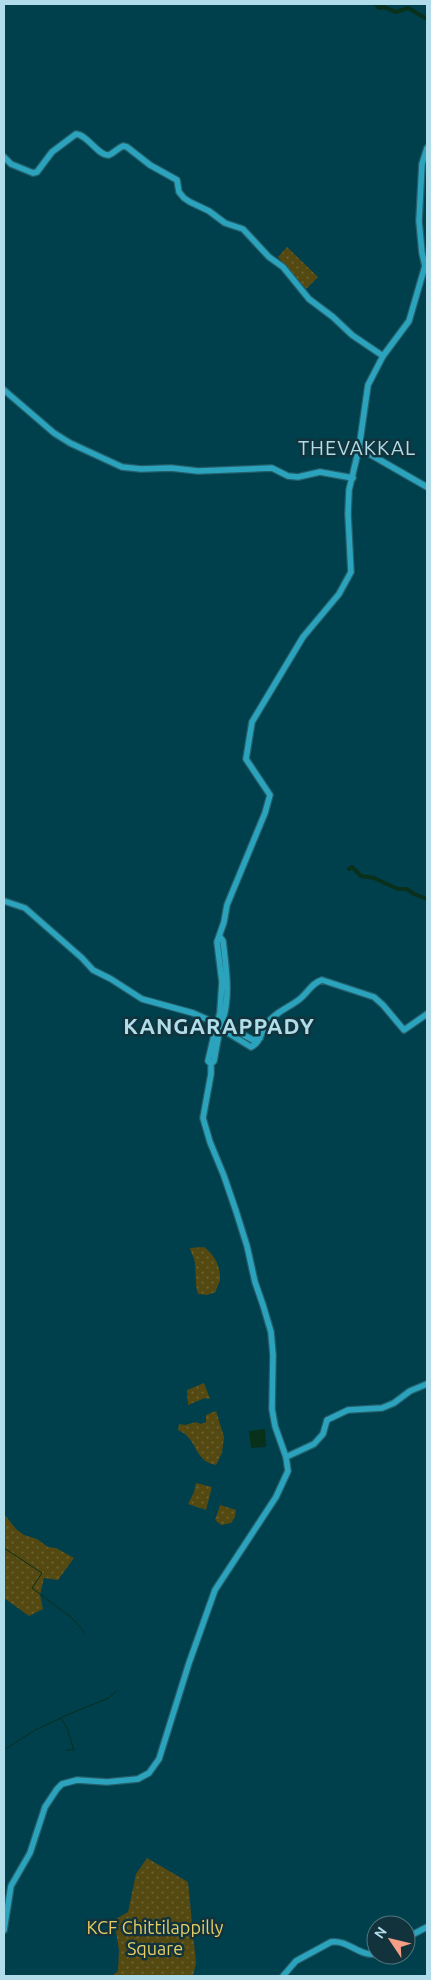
<svg xmlns="http://www.w3.org/2000/svg" width="431" height="1980" font-family="Ubuntu,sans-serif">
	<style>
		.grass { fill: url(#grass-dots) }
		.water { fill: #08301b }
		.lines { fill: none; stroke-linecap: round; stroke-linejoin: round }
		.stream { stroke: #08301b; stroke-width: 1 }
		.canal { stroke: #08301b; stroke-width: 4 }
		.secondary-casing { stroke: #235f6b; stroke-width: 8 }
		.secondary { stroke: #2ba3bd; stroke-width: 5.5 }
		.labels { text-anchor: middle; stroke-width: 5; stroke-linejoin: round; paint-order: stroke }
		.park-label { font-size: 18px; fill: #e6cd64; stroke: #12333b }
		.quarter-label { font-size: 20px; letter-spacing: 1px; fill: #b0dde9; stroke: #12333b }
		.district-label { font-size: 22px; font-weight: bold; letter-spacing: 1px; fill: #b0dde9; stroke: #12333b }
	</style>
	<defs>
		<pattern id="grass-dots" width="8" height="8" patternUnits="userSpaceOnUse" patternTransform="scale(1.25)"><rect width="8" height="8" fill="#554912"/><path d="M2 2h.1M6 6h.1" fill="none" stroke="#6b6334" stroke-width="1.8" stroke-linecap="round"/></pattern>
	</defs>
	<rect width="100%" height="100%" fill="#003f4c"/>
	<path class="grass" d="M287 247 318 277 306 289 278 257Z
		M204 1247C214 1254 221 1267 220 1280 219 1285 216 1287 216 1292L207 1295 198 1294C195 1286 196 1273 195 1264 195 1259 191 1253 190 1248Z
		M204 1383 210 1399 205 1398 188 1405 187 1390Z
		M216 1411 224 1437 222 1453 216 1465C193 1461 198 1438 178 1430L179 1424 185 1425 196 1422 201 1424 206 1422V1415Z
		M196 1483 212 1487 206 1510 188 1504 194 1492Z
		M220 1505 236 1510 235 1517 231 1523 221 1525 215 1520Z
		M4 1514 16 1529 24 1535 37 1539 48 1547 56 1548 74 1558 58 1580 44 1578 40 1595 43 1609 29 1616 4 1598Z
		M147 1858 188 1882 196 1963 193 1976H112L118 1971 119 1950 114 1920 128 1912 136 1874Z"/>
	<path class="water" d="M265 1429 266 1447 251 1448 249 1431Z"/>
	<g class="lines">
		<path class="stream" d="M4 1548 42 1573 32 1588 72 1618 85 1633
			M62 1717 109 1698 116 1691
			M4 1750 35 1730 61 1718 67 1728 74 1750H66"/>
		<path class="canal" d="M376 4 379 8 384 7 396 12 408 8 427 19
			M349 869 352 867 361 876 374 878 398 889H407L414 894 427 899"/>
		<defs>
			<path id="secondary" d="M4 157 11 164 33 173 37 172 52 152 76 134C88 135 99 157 109 155 114 153 118 148 123 146L127 147 150 165 177 180 179 192 184 198 190 202 209 211 225 223 243 229 269 257 283 267 309 299 333 317 352 335 383 356
				M4 390 54 433 70 443 122 467 141 469 171 468 198 471 272 468 288 476 298 477 320 472 353 478
				M359 448 427 487
				M4 901 25 908 82 958 93 970 111 979 142 999 193 1013 211 1021
				M220 937 223 941C226 968 231 996 222 1023L253 1040 260 1038
				M218 1021 220 1012 222 982 217 942 224 922 227 905 265 813 270 795 246 759 252 722 303 637 339 594 351 572 348 514 349 490 359 448 368 385 383 356 409 321 425 266 422 253 419 221 422 164 427 148
				M211 1064 214 1061 220 1028 251 1047C260 1043 261 1033 266 1025 274 1012 291 1007 301 998 309 991 312 983 322 980L374 997 383 1005 404 1030 427 1014
				M286 1457 314 1444 323 1434 327 1420 348 1410 382 1408 394 1403 410 1391 427 1384
				M4 1930 11 1886 30 1853 45 1807 57 1789 62 1784 77 1780 107 1782 138 1779 149 1773 159 1759 189 1663 215 1590 276 1497 288 1471 286 1457 275 1426 272 1409 273 1355 271 1332 263 1305 255 1282 247 1246 236 1211 224 1176 210 1142 203 1118 211 1074V1064L208 1061 216 1027
				M406 1938 427 1927
				M283 1976 296 1961 331 1942C347 1939 360 1957 376 1954"/>
		</defs>
		<use href="#secondary" class="secondary-casing"/>
		<use href="#secondary" class="secondary"/>
	</g>
	<g class="labels">
		<g class="park-label">
			<text x="155" y="1934">KCF Chittilappilly<tspan x="155" dy="21">Square</tspan></text>
		</g>
		<g class="quarter-label">
			<text x="357" y="455">THEVAKKAL</text>
		</g>
		<g class="district-label">
			<text x="219" y="1034">KANGARAPPADY</text>
		</g>
	</g>
	<rect width="431" height="1980" fill="none" stroke="#b0dde9" stroke-width="10"/>
	<g transform="translate(391 1940) rotate(305)"><circle r="24" fill="#12333b" stroke="#517781"/>
	<path d="M0-4L9 19L0 12L-9 19Z" fill="#f49e87"/>
	<text y="-8" font-size="14" font-weight="bold" text-anchor="middle" fill="#b0dde9">N</text>
	</g>
</svg>
